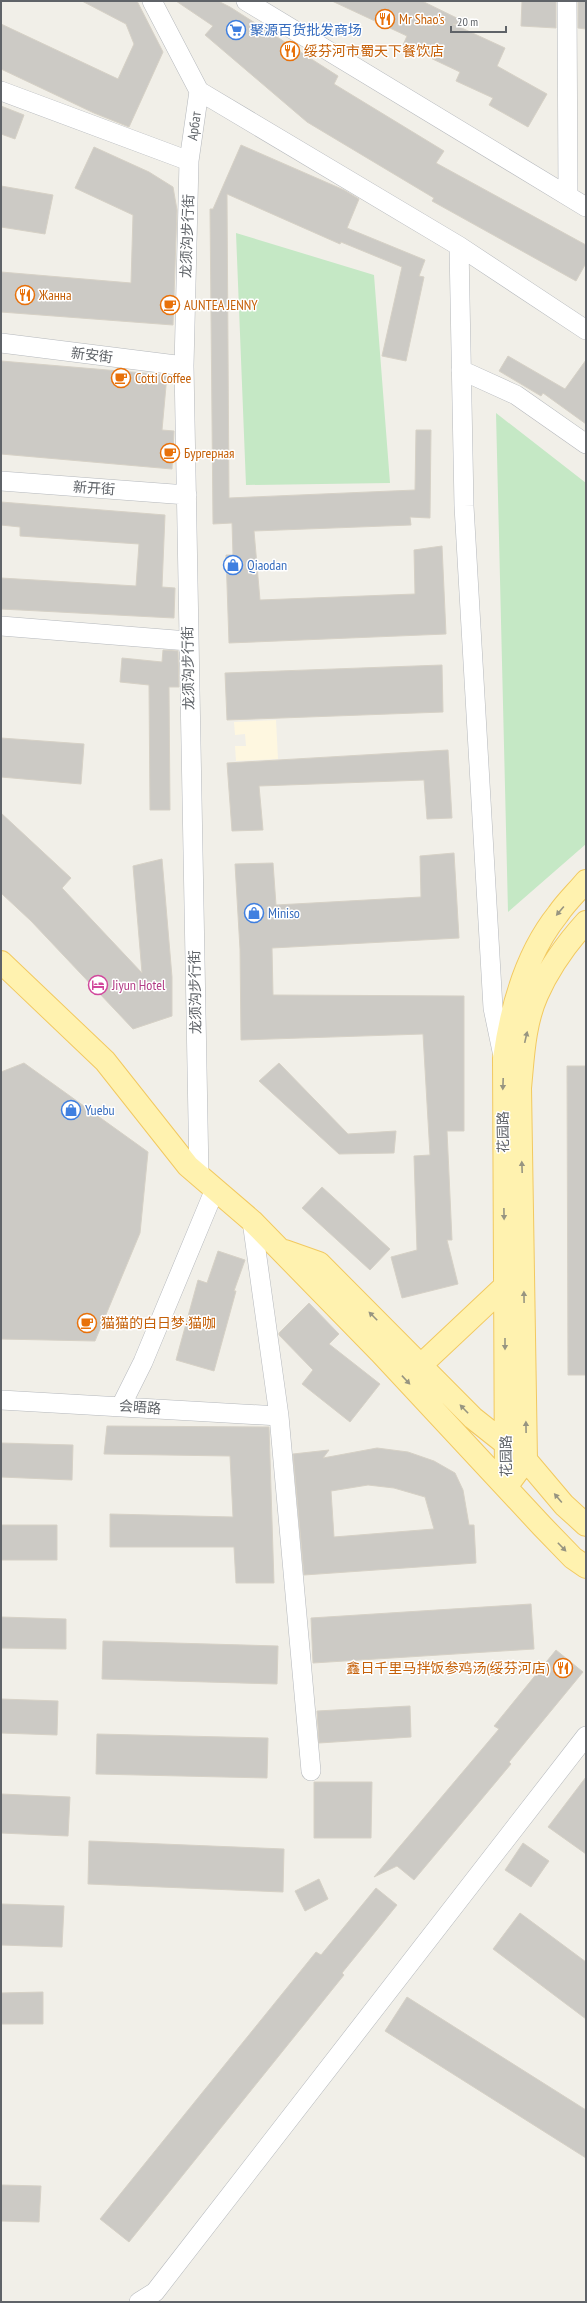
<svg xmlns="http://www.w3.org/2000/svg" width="587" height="2303" font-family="'PT Sans Narrow','Noto Sans SC',sans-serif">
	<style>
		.commercial { fill: #fef7e0 }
		.green { fill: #c5e8c5 }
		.building { fill: #cccac5; stroke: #d6d1c6; fill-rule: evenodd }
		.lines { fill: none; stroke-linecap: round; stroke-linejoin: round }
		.minor-casing { stroke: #b5b8bc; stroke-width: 20 }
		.major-casing { stroke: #f2c960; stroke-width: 24 }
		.minor { stroke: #fff; stroke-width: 19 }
		.major { stroke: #fff2af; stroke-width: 22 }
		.oneway { fill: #979581 }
		.labels { text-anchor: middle; stroke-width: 3; stroke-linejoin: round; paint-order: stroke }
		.food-label { font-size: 14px; fill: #c56008; stroke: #fff; text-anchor: start }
		.shop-label { font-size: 14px; fill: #366cbe; stroke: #fff; text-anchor: start }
		.street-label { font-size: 14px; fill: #5f6368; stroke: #fff }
		.hotel-label { font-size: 14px; fill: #b23c85; stroke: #fff; text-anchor: start }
	</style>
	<rect width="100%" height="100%" fill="#f1efe8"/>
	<path class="commercial" d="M276 720 278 759 236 761 235 746H246L245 734 235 735 234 722Z"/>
	<path class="green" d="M236 233 374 275 390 483 246 485Z
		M496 413 586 483V844L508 912Z"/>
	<path class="building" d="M82 1H137L163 52 129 127 94 113 1 69V24L118 79 134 44 126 24Z
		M176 1H218L230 7 338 76 334 84 444 151 436 163 586 245V263L576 281 432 201 434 198 307 122 205 35 213 26Z
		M332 1H422L471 25 453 24 505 48 497 66 547 94 528 127 489 105 493 98 456 81 460 72 403 45 407 36Z
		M522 1H556V28L521 26Z
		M578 1H586V29L578 28Z
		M1 106 24 115 15 139 1 134Z
		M241 145 344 190 359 199 347 228 425 260 419 276 424 277 406 361 382 356 402 267 341 242 340 244 227 194 229 498 415 490 416 430H431L430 518 410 517 411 525 254 531 260 600 415 594 414 550 442 546 446 634 229 643 226 555H233L232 523 213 524 210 209H213Z
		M94 147 149 172 173 187 177 210 173 325 1 312V272L131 283 133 215 75 188Z
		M1 186 53 195 45 234 1 227Z
		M508 356 565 389 586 360V424L543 393 541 396 499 371Z
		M1 361 167 375 162 430 174 431 172 469 1 454Z
		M1 502 165 515 162 587 175 588 174 618 1 609V578L136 586 139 544 20 536V527L1 525Z
		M163 650 178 651 179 687H169L170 810H150L149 685 120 682 122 658 162 662Z
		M442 665 443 712 227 720 225 673Z
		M1 738 84 744 81 784 1 777Z
		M448 750 452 818 427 819 424 780 259 786 263 830 232 831 227 763Z
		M1 813 71 878 62 888 142 973 133 866 162 859 172 977V1016L133 1029 31 921 1 893Z
		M454 853 459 938 272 948 273 995 464 996V1131H447L452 1240H447L458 1284 402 1298 391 1257 417 1250 414 1156 430 1155 423 1034 241 1040 240 949 235 864 273 863 276 905 421 897 420 856Z
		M24 1063 148 1152 140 1233 95 1341 1 1339V1072Z
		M279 1063 348 1134 396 1131 394 1153 339 1154 259 1081Z
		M567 1066H586V1375H568Z
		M322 1187 390 1249 370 1270 302 1208Z
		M218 1251 245 1260 234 1291H236L214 1371 176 1360 198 1280 207 1283Z
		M309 1303 339 1334 329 1344 380 1384 350 1422 302 1384 313 1370 279 1335V1333Z
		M107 1426 269 1427 274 1583H236L234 1547H110V1514L233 1517 230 1456 104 1454Z
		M1 1443 73 1445 72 1480 1 1477Z
		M377 1448 408 1452 434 1461 455 1473 463 1490 469 1525H474L476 1563 304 1575 293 1454 329 1450 323 1458ZM368 1485 394 1488 425 1497 434 1529 334 1537 331 1491Z
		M1 1525H57V1560H1Z
		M531 1604 534 1649 313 1663 311 1618Z
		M1 1617 66 1619V1649L1 1648Z
		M103 1641 278 1646 277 1684 102 1679Z
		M556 1650 583 1672 509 1762 511 1764 414 1880 397 1866 374 1877 499 1729 494 1726Z
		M1 1699 58 1701 57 1735 1 1733Z
		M410 1706 411 1737 319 1743 317 1711Z
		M97 1734 268 1738 267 1778 96 1774Z
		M586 1777V1854L548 1827Z
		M314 1782H372L371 1838H314Z
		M1 1794 70 1797 68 1836 1 1833Z
		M89 1841 284 1849 283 1892 88 1884Z
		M523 1843 549 1861 531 1887 505 1870Z
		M319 1879 328 1899 305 1911 295 1891Z
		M376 1888 397 1905 342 1973 344 1975 129 2242 100 2219 316 1952 321 1955Z
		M1 1904 64 1906 62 1947 1 1945Z
		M520 1913 586 1962V2019L493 1949Z
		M43 1992V2024H1V1993Z
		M407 1997 586 2110V2158L385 2031Z
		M1 2185 41 2186 39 2222 1 2221Z"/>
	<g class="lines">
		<defs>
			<path id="minor" d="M152 1 199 91 459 246 586 330
				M246 1 586 207
				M567 1 568 195
				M1 91 189 161
				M199 91 189 161 184 366 199 1175
				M459 246 464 506 493 1008 503 1056
				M1 343 184 366
				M461 370 516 395 586 444
				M1 481 187 495
				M1 626 188 641
				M252 1221 279 1416 311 1771
				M1 1400 279 1416
				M121 1406 143 1362 215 1189
				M139 2302 155 2292 586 1736"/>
			<path id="major" d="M1 962 105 1061 188 1166 252 1221 380 1352 542 1526 573 1558 586 1567
				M285 1251 319 1263 473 1418 526 1460 564 1505 586 1525
				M421 1365 505 1286
				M506 1487 504 1059C511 1008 525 955 558 914 566 902 577 892 586 881
				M506 1487 526 1460 520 1088C523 1058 524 1024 537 995 549 968 567 943 586 922"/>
		</defs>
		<use href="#minor" class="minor-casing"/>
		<use href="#major" class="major-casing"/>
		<use href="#minor" class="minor"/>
		<use href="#major" class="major"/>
	</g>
	<defs><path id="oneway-solid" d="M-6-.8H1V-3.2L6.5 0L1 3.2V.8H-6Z"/></defs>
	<g class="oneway">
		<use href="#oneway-solid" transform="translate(560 911) rotate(130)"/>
		<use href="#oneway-solid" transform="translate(526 1037) rotate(-77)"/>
		<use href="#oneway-solid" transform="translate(503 1084) rotate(92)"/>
		<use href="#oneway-solid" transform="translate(522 1167) rotate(-92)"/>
		<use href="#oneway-solid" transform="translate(504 1214) rotate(89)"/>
		<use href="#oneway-solid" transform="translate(524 1297) rotate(-91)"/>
		<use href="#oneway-solid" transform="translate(373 1316) rotate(-135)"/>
		<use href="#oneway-solid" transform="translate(505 1344) rotate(90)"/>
		<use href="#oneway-solid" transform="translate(406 1380) rotate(47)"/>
		<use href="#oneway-solid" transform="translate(464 1409) rotate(-134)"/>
		<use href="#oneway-solid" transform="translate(526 1427) rotate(-91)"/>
		<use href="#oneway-solid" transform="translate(558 1498) rotate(-130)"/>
		<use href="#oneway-solid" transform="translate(562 1547) rotate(46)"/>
	</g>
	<defs>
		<symbol id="restaurant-ring" viewBox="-11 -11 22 22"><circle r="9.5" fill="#fff" stroke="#e8710a" stroke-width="1.5"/><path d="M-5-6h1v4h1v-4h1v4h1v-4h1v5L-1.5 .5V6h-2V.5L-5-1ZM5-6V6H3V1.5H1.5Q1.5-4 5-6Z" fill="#e8710a"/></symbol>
		<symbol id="supermarket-ring" viewBox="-11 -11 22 22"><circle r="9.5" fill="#fff" stroke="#3f7fe0" stroke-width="1.5"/><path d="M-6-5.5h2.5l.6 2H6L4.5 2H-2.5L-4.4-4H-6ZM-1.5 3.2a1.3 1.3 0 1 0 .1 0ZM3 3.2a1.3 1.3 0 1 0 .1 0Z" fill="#3f7fe0"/></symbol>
		<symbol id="cafe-ring" viewBox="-11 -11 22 22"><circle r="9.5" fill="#fff" stroke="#e8710a" stroke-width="1.5"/><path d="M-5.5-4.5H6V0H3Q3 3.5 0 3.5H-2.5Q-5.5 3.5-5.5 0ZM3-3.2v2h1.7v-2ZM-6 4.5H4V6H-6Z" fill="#e8710a"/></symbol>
		<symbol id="shop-ring" viewBox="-11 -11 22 22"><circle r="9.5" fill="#fff" stroke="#3f7fe0" stroke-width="1.5"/><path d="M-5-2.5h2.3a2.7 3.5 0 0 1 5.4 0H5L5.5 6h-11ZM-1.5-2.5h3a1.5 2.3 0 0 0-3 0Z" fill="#3f7fe0"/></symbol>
		<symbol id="hotel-ring" viewBox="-11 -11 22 22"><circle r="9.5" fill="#fff" stroke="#d1479c" stroke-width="1.5"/><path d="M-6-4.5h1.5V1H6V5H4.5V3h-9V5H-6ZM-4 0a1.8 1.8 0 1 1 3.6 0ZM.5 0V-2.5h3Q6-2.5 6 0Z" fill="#d1479c"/></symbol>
	</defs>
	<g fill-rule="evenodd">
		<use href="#restaurant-ring" x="374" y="8" width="22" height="22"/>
		<use href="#supermarket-ring" x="225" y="19" width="22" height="22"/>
		<use href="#restaurant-ring" x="279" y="40" width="22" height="22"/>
		<use href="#restaurant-ring" x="14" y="284" width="22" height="22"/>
		<use href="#cafe-ring" x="159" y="294" width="22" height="22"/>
		<use href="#cafe-ring" x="110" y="367" width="22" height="22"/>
		<use href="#cafe-ring" x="159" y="442" width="22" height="22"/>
		<use href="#shop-ring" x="222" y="554" width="22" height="22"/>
		<use href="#shop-ring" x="243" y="902" width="22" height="22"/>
		<use href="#hotel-ring" x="87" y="974" width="22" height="22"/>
		<use href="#shop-ring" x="60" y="1099" width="22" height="22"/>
		<use href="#cafe-ring" x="76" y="1312" width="22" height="22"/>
		<use href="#restaurant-ring" x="552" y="1657" width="22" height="22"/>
	</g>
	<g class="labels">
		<g class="food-label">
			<text x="399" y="24">Mr Shao's</text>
			<text x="304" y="56">绥芬河市蜀天下餐饮店</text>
			<text x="39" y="300">Жанна</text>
			<text x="184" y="310">AUNTEA JENNY</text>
			<text x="135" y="383">Cotti Coffee</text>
			<text x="184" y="458">Бургерная</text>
			<text x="101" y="1328">猫猫的白日梦·猫咖</text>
			<text x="549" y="1673" text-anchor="end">鑫日千里马拌饭参鸡汤(绥芬河店)</text>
		</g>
		<g class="shop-label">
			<text x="250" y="35">聚源百货批发商场</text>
			<text x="247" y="570">Qiaodan</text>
			<text x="268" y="918">Miniso</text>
			<text x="85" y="1115">Yuebu</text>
		</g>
		<g class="street-label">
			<text transform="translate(194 126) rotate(-82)" y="5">Арбат</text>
			<text transform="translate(187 236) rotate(-88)" y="5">龙须沟步行街</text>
			<text transform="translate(92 355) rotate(7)" y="5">新安街</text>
			<text transform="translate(94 488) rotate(4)" y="5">新开街</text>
			<text transform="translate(188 668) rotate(-91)" y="5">龙须沟步行街</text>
			<text transform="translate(195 992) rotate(-91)" y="5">龙须沟步行街</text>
			<text transform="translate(503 1132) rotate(-91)" y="5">花园路</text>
			<text transform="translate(140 1407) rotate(4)" y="5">会晤路</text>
			<text transform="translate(506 1456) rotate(-91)" y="5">花园路</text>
		</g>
		<g class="hotel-label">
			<text x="112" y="990">Jiyun Hotel</text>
		</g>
	</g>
	<rect width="587" height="2303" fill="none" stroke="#5f6368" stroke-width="4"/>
	<path d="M451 26v6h55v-6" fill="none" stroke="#5f6368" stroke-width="2"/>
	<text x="457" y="26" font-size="12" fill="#5f6368" stroke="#ffffff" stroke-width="3" paint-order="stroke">20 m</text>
</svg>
